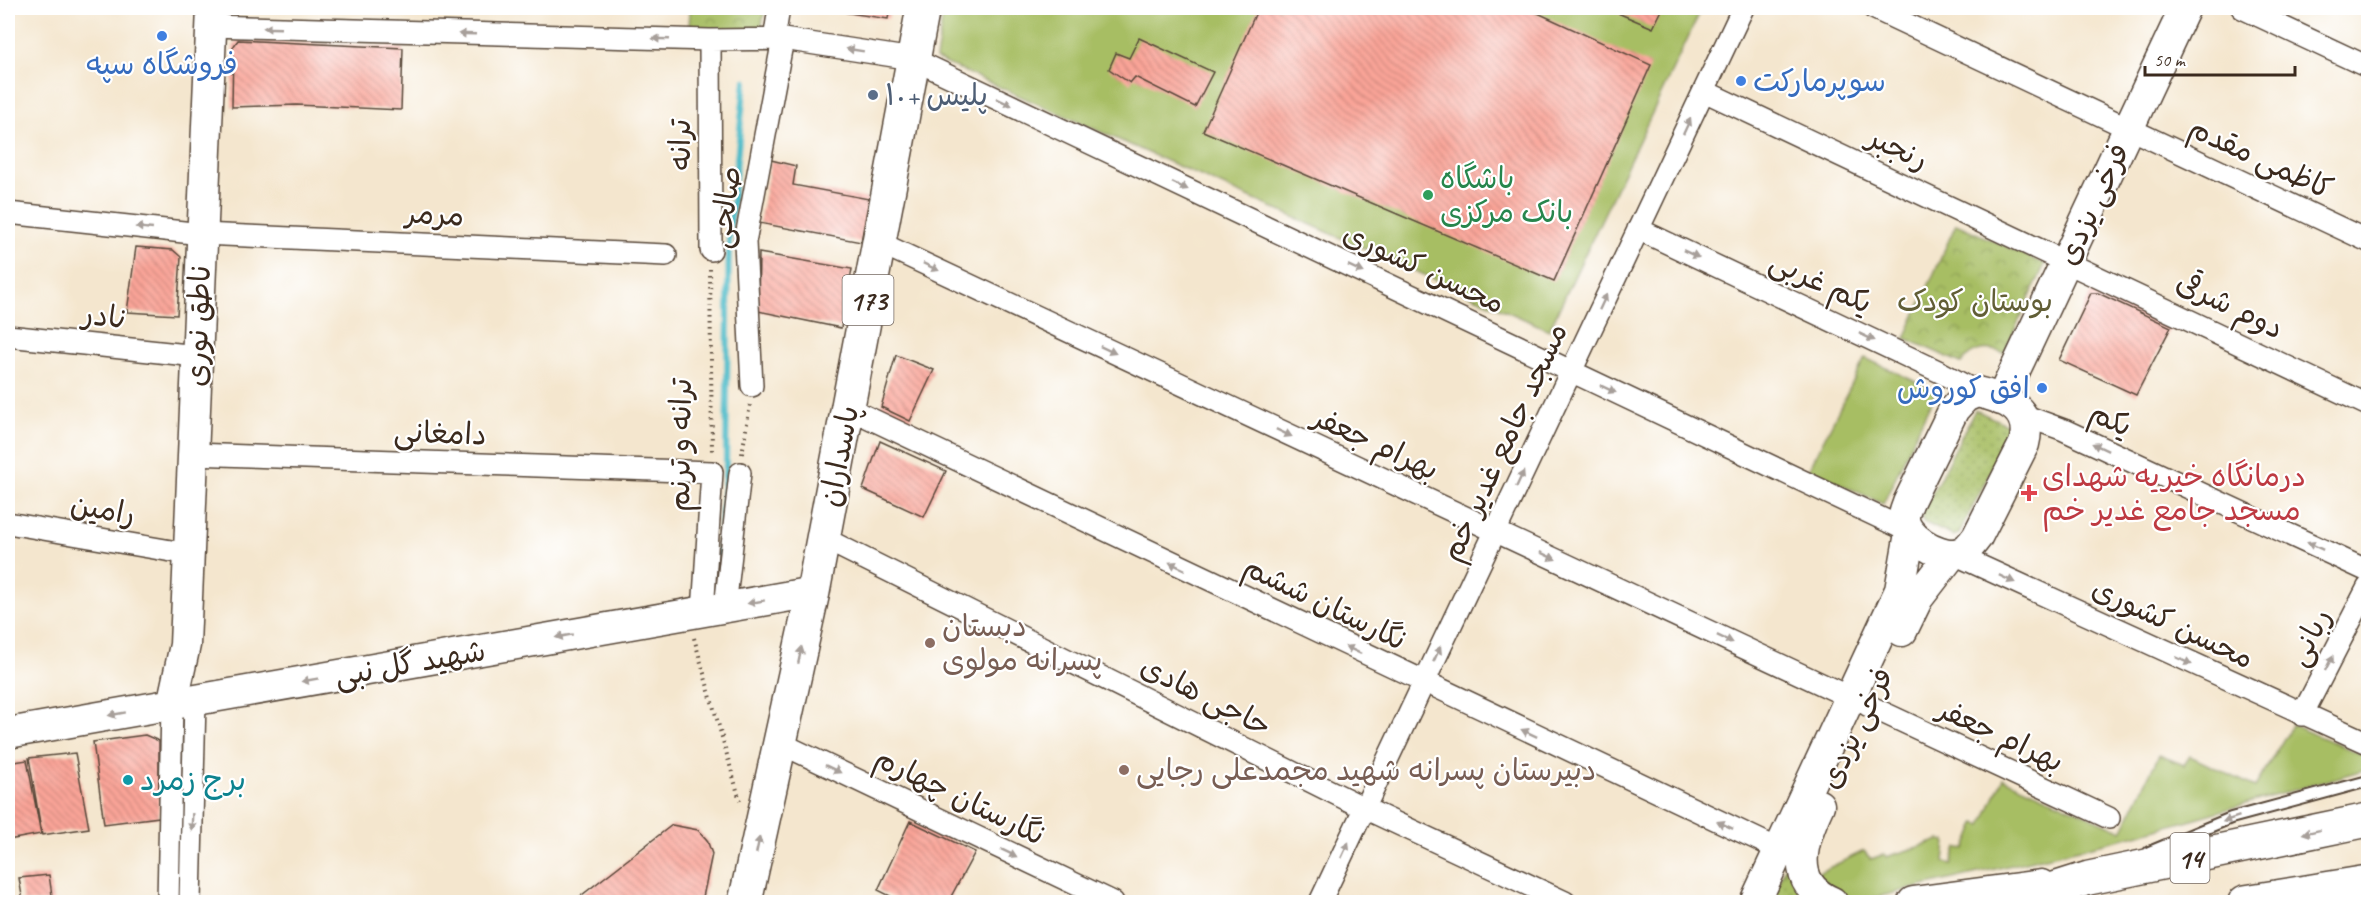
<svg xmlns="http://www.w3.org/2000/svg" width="2376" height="910" font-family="Caveat,'Playpen Sans Arabic',sans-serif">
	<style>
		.grass { fill: url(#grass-dots); stroke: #717440; stroke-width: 1.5 }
		.park { fill: url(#park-crowns); stroke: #717440; stroke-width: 1.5 }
		.garden { fill: #a7be63; stroke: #717440; stroke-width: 1.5 }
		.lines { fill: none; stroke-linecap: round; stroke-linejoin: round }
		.stream { stroke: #4fbcc9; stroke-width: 6 }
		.building { fill: url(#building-back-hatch) }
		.lane-casing { stroke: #574638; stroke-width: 14 }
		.street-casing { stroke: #574638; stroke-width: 24 }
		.secondary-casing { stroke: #574638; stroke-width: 33 }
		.primary-casing { stroke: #574638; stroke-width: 36 }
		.highway-casing { stroke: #574638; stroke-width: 36 }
		.path { stroke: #574638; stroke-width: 4; stroke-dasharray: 1.5 4.5; stroke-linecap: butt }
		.lane { stroke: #fff; stroke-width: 10 }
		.street { stroke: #fff; stroke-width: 21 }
		.secondary { stroke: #fff; stroke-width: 30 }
		.primary { stroke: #fff; stroke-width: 33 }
		.highway { stroke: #fff; stroke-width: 33 }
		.oneway { fill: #a79f9a }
		.shop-dot { fill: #3f7fe0; stroke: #fff; stroke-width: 2 }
		.service-dot { fill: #5c6f8a; stroke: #fff; stroke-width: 2 }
		.leisure-dot { fill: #2e9e5b; stroke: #fff; stroke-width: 2 }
		.health-dot { fill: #e0444e; stroke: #fff; stroke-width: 2 }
		.education-dot { fill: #8d6e63; stroke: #fff; stroke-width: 2 }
		.culture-dot { fill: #0f9aa8; stroke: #fff; stroke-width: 2 }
		.labels { text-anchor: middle; stroke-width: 4.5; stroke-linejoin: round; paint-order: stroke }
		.shield { fill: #fff; stroke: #766a62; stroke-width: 1.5 }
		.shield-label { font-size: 28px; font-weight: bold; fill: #3b2a1e }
		.shop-label { font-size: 30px; fill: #366cbe; stroke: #fff }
		.service-label { font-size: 30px; fill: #4e5e75; stroke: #fff; text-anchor: start }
		.street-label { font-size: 30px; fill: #3b2a1e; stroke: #fff }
		.leisure-label { font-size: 30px; fill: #27864d; stroke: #fff; text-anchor: start }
		.park-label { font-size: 30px; fill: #615e36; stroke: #fff }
		.health-label { font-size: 30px; fill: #be3a42; stroke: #fff; text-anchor: start }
		.education-label { font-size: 30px; fill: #785e54; stroke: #fff; text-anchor: start }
		.culture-label { font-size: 30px; fill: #0d838f; stroke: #fff; text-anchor: start }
	</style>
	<defs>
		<pattern id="grass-dots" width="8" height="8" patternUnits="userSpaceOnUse" patternTransform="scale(1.5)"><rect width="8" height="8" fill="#a7be63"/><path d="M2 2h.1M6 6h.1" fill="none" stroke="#899b51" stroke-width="1.8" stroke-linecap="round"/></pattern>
		<pattern id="park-crowns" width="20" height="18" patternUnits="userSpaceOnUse" patternTransform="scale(1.5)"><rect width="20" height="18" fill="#a7be63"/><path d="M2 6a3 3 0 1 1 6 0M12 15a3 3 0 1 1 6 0" fill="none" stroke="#899b51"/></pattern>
		<pattern id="building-back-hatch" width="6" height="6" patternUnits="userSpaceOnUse" patternTransform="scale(1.5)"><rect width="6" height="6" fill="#faa498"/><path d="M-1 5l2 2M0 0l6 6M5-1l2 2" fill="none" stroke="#cc867b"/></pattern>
	</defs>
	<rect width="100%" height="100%" fill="#fff"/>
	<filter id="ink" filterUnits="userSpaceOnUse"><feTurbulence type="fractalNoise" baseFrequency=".0167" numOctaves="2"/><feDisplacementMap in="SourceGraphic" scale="12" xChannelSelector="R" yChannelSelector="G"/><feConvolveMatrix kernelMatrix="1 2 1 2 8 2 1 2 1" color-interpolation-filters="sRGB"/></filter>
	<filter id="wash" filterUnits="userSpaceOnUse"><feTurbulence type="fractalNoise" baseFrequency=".008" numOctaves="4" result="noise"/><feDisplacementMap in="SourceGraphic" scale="24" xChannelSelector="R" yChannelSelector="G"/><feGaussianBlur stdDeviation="1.35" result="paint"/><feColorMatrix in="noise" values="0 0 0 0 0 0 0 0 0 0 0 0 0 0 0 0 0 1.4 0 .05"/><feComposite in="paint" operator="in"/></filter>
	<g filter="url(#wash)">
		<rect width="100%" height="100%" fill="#f4e6ce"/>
		<path class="grass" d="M1975 410 2008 425 2011 431 1959 534 1953 536 1923 522 1921 515Z
			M1791 853 1810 902H1770Z"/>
		<path class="park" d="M690 8H765L761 30H689Z
			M1956 224 2045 264 2004 353C1986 347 1974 348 1961 363L1905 338Z"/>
		<path class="garden" d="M944 8H1702L1549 330 936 59Z
			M1865 358 1936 391 1883 504 1809 469Z
			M2292 725 2368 757V769L2126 838 1856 902 1841 897 1816 874 1864 851 1871 859 1885 854 1886 857 1940 840 1946 841 1944 862 1952 864 1957 847 1965 850 1976 823 1982 825 2003 778 2122 831 2159 755 2184 765 2190 756 2255 787Z"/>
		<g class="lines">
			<path class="stream" d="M716 592 726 464 729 237 745 81"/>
		</g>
		<g id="blocks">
			<path class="building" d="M817 8H890L888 19Z
				M1258 8H1527L1651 65 1554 281 1203 131Z
				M1606 8H1663L1653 28Z
				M1139 38 1213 72 1195 107 1135 77 1130 83 1109 69 1116 53 1129 58Z
				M238 40 403 48 401 110 297 105 232 107 233 47Z
				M771 160 796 166 793 185 869 199 861 242 759 223Z
				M136 247 173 250 181 257 177 315 127 312Z
				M759 253 852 269 841 328 758 311Z
				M2091 293H2098L2171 327 2136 395 2059 360Z
				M896 355 934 370 910 421 881 407Z
				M880 441 946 471 924 517 863 489Z
				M145 735 159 741V817L104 824 93 742Z
				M75 753 89 828 42 835 29 758Z
				M27 760 41 834 8 840V763Z
				M910 821 975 852 948 902H902L878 890Z
				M672 825 698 830 707 840 712 854 702 902H573Z
				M49 875 53 902H23L19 878Z"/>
		</g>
	</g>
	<g filter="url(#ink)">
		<use href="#blocks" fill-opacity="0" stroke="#574638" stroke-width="1.5"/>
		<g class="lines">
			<defs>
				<path id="lane" d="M2149 852 2231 818 2368 781"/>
				<path id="street" d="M1873 8 2368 241
					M2242 8 2368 67
					M211 26 710 40 783 39 913 59 1908 531
					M710 40 711 250
					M774 40 779 8
					M1704 91 2368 405
					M8 213 202 234 666 255
					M1638 229 1940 372 1977 392
					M878 242 1849 697
					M8 336 197 356
					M752 386 745 242 783 39
					M848 408 1778 849
					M2023 415 2064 430 2368 571
					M193 454 712 472 703 612
					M8 523 189 554
					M823 538 1364 808 1565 902
					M1954 554 2368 743
					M725 608 740 473
					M1867 705 2109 818
					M2302 715 2368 587
					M780 743 1113 902
					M168 902 172 705
					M190 902 195 701
					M1320 902 1743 8"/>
				<path id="secondary" d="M1977 392C2007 399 2033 409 2024 444L1977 537C1971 545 1966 552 1955 554 1937 556 1903 536 1904 517 1904 512 1907 507 1908 503L1954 409 1965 397Z
					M2001 400 2185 8
					M1902 631 1918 598 1952 554
					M172 705 185 645 212 8
					M8 733 813 592
					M1819 805C1803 839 1787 883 1832 902
					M1755 902 1900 590 1910 533
					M1913 902 2041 885"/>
				<path id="primary" d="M745 902 813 592 923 8"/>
				<path id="highway" d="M2013 902 2089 878 2368 820
					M2245 902 2368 882"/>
			</defs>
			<use href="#lane" class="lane-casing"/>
			<use href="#street" class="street-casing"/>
			<use href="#secondary" class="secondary-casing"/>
			<use href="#primary" class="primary-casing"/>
			<use href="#highway" class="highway-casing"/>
			<path class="path" d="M710 269 712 454
				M742 454 750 405
				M694 638 740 801"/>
			<use href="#lane" class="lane"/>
			<use href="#street" class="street"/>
			<use href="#secondary" class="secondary"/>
			<use href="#primary" class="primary"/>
			<use href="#highway" class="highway"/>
		</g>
		<defs><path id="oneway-solid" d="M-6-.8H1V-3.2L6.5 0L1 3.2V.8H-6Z" transform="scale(1.5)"/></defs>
		<g class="oneway">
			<use href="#oneway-solid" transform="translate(272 28) rotate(-178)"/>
			<use href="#oneway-solid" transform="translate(467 34) rotate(-178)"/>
			<use href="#oneway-solid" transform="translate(661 39) rotate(-178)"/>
			<use href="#oneway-solid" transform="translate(855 50) rotate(-171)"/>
			<use href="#oneway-solid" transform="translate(1004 102) rotate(25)"/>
			<use href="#oneway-solid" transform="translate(1687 126) rotate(-65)"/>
			<use href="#oneway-solid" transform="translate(1180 186) rotate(25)"/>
			<use href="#oneway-solid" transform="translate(144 228) rotate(-174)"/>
			<use href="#oneway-solid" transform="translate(1691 254) rotate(25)"/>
			<use href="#oneway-solid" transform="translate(931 267) rotate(25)"/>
			<use href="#oneway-solid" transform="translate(1356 269) rotate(25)"/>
			<use href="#oneway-solid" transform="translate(1603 302) rotate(-65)"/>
			<use href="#oneway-solid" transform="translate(1867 337) rotate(25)"/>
			<use href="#oneway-solid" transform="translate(1108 350) rotate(25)"/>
			<use href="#oneway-solid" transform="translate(1608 389) rotate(25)"/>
			<use href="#oneway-solid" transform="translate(1284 433) rotate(25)"/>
			<use href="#oneway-solid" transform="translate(2100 447) rotate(-155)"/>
			<use href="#oneway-solid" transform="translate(1520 479) rotate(-65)"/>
			<use href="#oneway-solid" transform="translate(2315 546) rotate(-155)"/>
			<use href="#oneway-solid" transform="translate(1548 556) rotate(25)"/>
			<use href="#oneway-solid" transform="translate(1177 566) rotate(-154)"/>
			<use href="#oneway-solid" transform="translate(2007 579) rotate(25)"/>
			<use href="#oneway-solid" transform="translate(756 602) rotate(170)"/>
			<use href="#oneway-solid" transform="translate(564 636) rotate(170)"/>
			<use href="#oneway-solid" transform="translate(1725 639) rotate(25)"/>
			<use href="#oneway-solid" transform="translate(1353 650) rotate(-154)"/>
			<use href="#oneway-solid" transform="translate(1437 654) rotate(-65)"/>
			<use href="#oneway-solid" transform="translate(800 655) rotate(-78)"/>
			<use href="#oneway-solid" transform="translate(2184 661) rotate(25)"/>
			<use href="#oneway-solid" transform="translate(2329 663) rotate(-63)"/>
			<use href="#oneway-solid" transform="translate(310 680) rotate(170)"/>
			<use href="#oneway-solid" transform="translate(117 714) rotate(170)"/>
			<use href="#oneway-solid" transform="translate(1529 733) rotate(-155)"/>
			<use href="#oneway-solid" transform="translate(833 769) rotate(26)"/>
			<use href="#oneway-solid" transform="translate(2231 819) rotate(161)"/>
			<use href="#oneway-solid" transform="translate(192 822) rotate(92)"/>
			<use href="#oneway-solid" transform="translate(1725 825) rotate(-155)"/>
			<use href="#oneway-solid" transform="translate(2311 832) rotate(168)"/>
			<use href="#oneway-solid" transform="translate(758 845) rotate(-78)"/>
			<use href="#oneway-solid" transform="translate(1345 850) rotate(-65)"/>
			<use href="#oneway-solid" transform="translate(1009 853) rotate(26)"/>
		</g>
	</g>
	<g class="shop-dot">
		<circle cx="162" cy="36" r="6"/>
		<circle cx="1741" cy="81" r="6"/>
		<circle cx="2042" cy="388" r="6"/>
	</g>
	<circle class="service-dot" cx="873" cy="95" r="6"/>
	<circle class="leisure-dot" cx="1428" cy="195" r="6"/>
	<path class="health-dot" d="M2026 484h6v6h6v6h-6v6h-6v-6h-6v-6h6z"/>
	<g class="education-dot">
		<circle cx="930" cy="643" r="6"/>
		<circle cx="1124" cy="770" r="6"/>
	</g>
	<circle class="culture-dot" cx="128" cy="780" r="6"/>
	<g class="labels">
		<g class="shield">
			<rect x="842.5" y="275" width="51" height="50" rx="4.5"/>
			<rect x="2170.5" y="833" width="39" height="50" rx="4.5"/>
		</g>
		<g class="shield-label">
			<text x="868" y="310">173</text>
			<text x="2190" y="868">14</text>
		</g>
		<g class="shop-label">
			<text x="162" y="74">فروشگاه سپه</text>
			<text x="1753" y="91" text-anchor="start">سوپرمارکت</text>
			<text x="2030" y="398" text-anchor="end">افق کوروش</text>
		</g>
		<g class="service-label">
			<text x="885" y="105">پلیس +۱۰</text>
		</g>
		<g class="street-label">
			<text transform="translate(680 145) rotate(-90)" y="10">ترانه</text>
			<text transform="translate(1898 148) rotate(25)" y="10">رنجبر</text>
			<text transform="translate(2261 158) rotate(25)" y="10">کاظمی مقدم</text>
			<text transform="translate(2093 204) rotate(-65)" y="10">فرخی یزدی</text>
			<text transform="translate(725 207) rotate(-82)" y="10">صالحی</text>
			<text transform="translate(435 214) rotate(3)" y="10">مرمر</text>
			<text transform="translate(1424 268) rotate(25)" y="10">محسن کشوری</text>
			<text transform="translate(1821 282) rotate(25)" y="10">یکم غربی</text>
			<text transform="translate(2230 305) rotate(26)" y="10">دوم شرقی</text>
			<text transform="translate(105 316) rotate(6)" y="10">نادر</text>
			<text transform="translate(198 326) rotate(-88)" y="10">ناطق نوری</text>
			<text transform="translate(2111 419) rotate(25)" y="10">یکم</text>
			<text transform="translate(440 433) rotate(2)" y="10">دامغانی</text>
			<text transform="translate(1504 442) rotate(-65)" y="10">مسجد جامع غدیر خم</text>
			<text transform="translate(1376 443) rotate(25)" y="10">بهرام جعفر</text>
			<text transform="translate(680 445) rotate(-89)" y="10">ترانه و ترنم</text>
			<text transform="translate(839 456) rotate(-79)" y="10">پاسداران</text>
			<text transform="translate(103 509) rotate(10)" y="10">رامین</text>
			<text transform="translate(1325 603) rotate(26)" y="10">نگارستان ششم</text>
			<text transform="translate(2173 623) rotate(25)" y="10">محسن کشوری</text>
			<text transform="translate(2309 637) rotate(-63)" y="10">ربانی</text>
			<text transform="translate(410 663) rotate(-10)" y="10">شهید گل نبی</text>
			<text transform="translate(1206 696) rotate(27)" y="10">حاجی هادی</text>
			<text transform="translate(1856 728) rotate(-64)" y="10">فرخی یزدی</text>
			<text transform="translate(2001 735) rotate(25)" y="10">بهرام جعفر</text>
			<text transform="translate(960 796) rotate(26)" y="10">نگارستان چهارم</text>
		</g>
		<g class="leisure-label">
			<text x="1440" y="188">باشگاه<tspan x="1440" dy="34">بانک مرکزی</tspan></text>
		</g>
		<g class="park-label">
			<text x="1975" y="311">بوستان کودک</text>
		</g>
		<g class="health-label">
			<text x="2042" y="486">درمانگاه خیریه شهدای<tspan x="2042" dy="34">مسجد جامع غدیر خم</tspan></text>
		</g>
		<g class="education-label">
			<text x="942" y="636">دبستان<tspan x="942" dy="34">پسرانه مولوی</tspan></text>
			<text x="1136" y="780">دبیرستان پسرانه شهید مجمدعلی رجایی</text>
		</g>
		<g class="culture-label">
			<text x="140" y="790">برج زمرد</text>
		</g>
	</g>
	<rect width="2376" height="910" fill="none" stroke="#fff" stroke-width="30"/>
	<path d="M2145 66v9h150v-9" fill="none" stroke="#3b2a1e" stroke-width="3"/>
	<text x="2154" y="66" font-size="18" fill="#3b2a1e" stroke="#ffffff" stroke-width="4.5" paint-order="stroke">50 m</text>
</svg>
